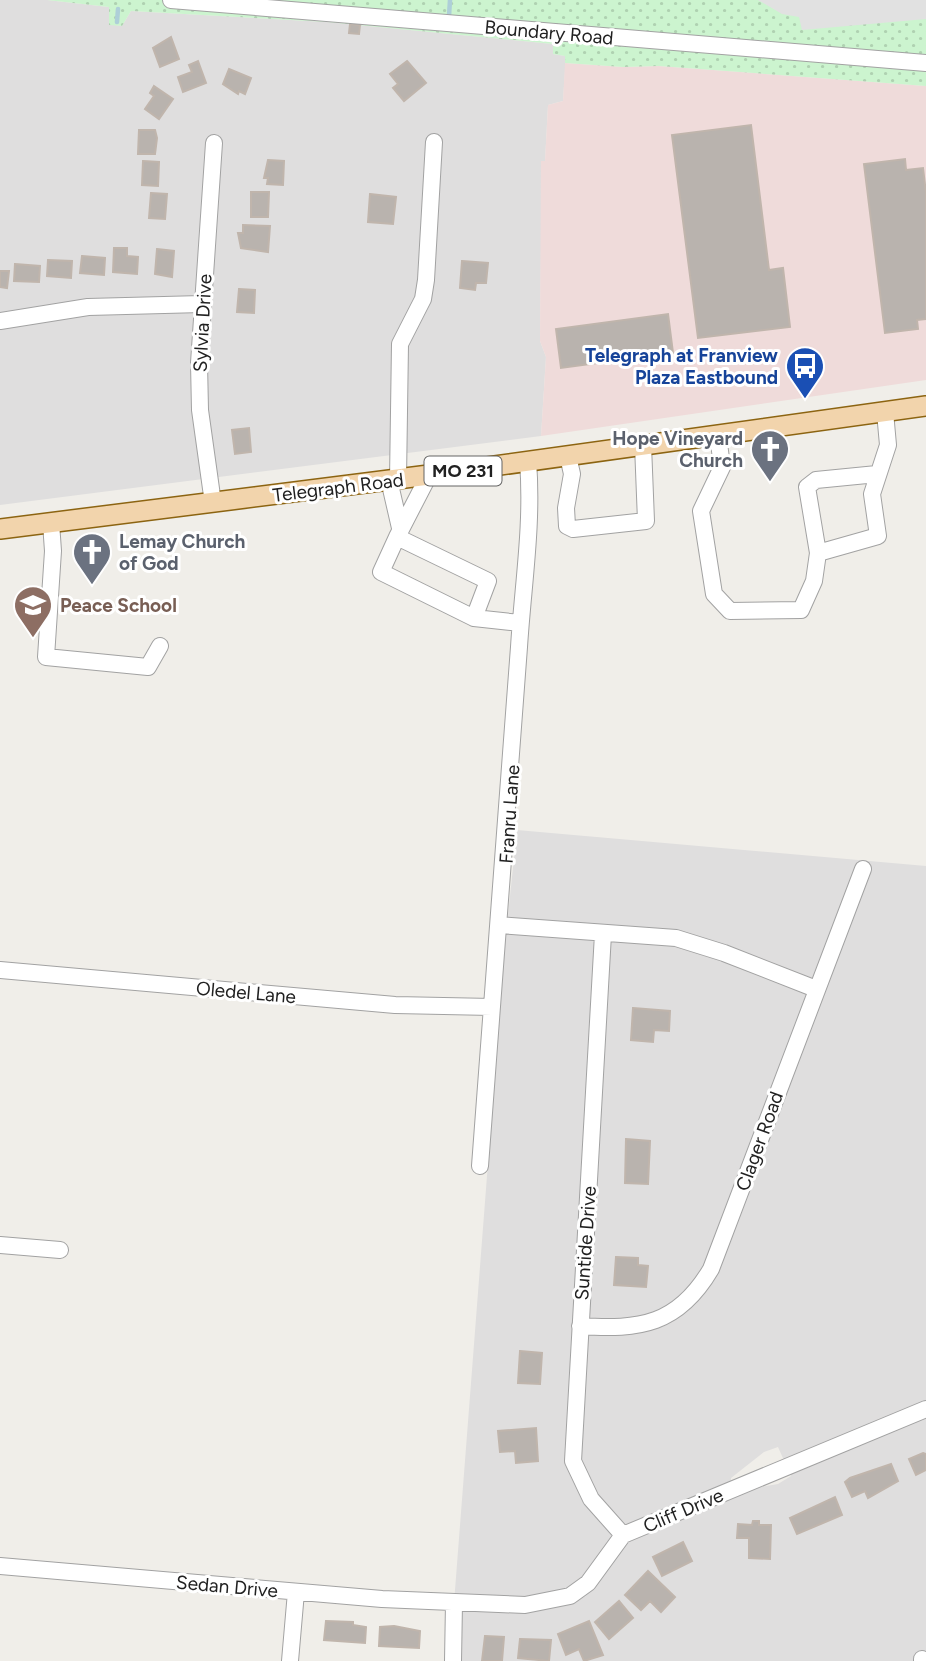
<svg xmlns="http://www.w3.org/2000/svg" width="926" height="1661" font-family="Figtree,sans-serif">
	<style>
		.residential { fill: #dfdede; fill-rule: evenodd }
		.commercial { fill: #efdbda }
		.park { fill: url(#park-dots) }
		.parking { fill: #e1e1e1 }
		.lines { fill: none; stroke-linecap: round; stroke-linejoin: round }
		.stream { stroke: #aecfd8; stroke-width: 4.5 }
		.building { fill: #b9b3ae; stroke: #c0b5ac; stroke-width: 2 }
		.minor-casing { stroke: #a2a2a2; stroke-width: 18 }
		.major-casing { stroke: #8c6411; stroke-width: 22 }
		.minor { stroke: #fff; stroke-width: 16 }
		.major { stroke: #f2d4ac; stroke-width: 19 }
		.labels { text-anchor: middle; stroke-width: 6; stroke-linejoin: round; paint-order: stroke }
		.shield { fill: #fff; stroke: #646464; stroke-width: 2 }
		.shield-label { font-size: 18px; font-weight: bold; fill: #212121 }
		.street-label { font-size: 19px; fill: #212121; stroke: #fff }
		.transit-label { font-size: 19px; font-weight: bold; fill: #164399; stroke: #fff; text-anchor: end }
		.worship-label { font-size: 19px; font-weight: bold; fill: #5b616d; stroke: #fff; text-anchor: end }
		.education-label { font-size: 19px; font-weight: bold; fill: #785e54; stroke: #fff; text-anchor: start }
	</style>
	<defs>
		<pattern id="park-dots" width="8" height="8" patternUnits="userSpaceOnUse" patternTransform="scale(1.75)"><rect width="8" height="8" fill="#ccf4cf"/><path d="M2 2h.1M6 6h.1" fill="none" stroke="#afd1b1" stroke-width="1.8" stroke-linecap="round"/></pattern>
	</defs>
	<rect width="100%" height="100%" fill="#f0eee9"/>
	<path class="residential" d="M0 0H47L109 7V24L122 26 131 11 327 22 553 44V54L566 56 563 101 548 105 545 162 542 161 540 341 546 357 541 436 0 505Z
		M517 830 926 866V1661H457L454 1603 505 943ZM778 1447 791 1476 778 1484 749 1489 730 1496 731 1478 764 1452Z"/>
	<path class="commercial" d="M565 63 623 67 659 66 926 86V380L541 436 546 357 540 341 541 161H545L548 105 563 101Z"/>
	<path class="park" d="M47 0H926V86L659 66 623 67 565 63V56L553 54V44L327 22 131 11 122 26 109 25V7Z"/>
	<path class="parking" d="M758 0H926V19L802 30 799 17 782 14Z"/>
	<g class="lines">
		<path class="stream" d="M449 16 450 0
			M117 22 118 9"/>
	</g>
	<path class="building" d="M350 24 360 25 359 34 349 33Z
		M171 37 179 59 160 67 153 48Z
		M198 61 206 83 183 92 178 77 192 72 189 65Z
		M407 61 426 83 404 101 393 88 398 84 390 74Z
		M229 69 251 78 245 94 239 91 238 94 223 84Z
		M154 86 173 99 159 119 145 109 154 96 150 93Z
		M751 125 769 270 783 268 790 327 698 338 672 135Z
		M139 130H155L157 138 155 154H138Z
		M905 159 906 170 923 168 926 193V319L917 320 918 329 885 333 864 164Z
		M268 160 284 161 283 185 267 184 268 178H264Z
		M143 161 159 162 158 186 142 185Z
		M251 192H269L268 217H251Z
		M151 193 167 194 165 219 149 218Z
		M370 194 396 197 393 224 368 222Z
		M243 225 270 226 268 252 241 248 238 233H243Z
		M114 248H127V256L138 257 137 274 113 272Z
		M157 249 174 251 172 277 155 274Z
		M82 256 105 258 104 275 80 273Z
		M48 260 72 261 71 278 47 276Z
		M462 261 488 263 486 283H476L475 290 460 288Z
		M15 264 40 266 39 282 14 281Z
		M0 271H9L7 288 0 287Z
		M239 289 255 290 254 313 237 312Z
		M668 314 673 353 561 368 556 329Z
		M249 428 251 452 235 454 232 430Z
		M633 1008 670 1011 669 1031 654 1030 653 1042 631 1040Z
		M626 1139 650 1141 648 1184 625 1183Z
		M616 1257 638 1258V1265L648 1266 646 1287 614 1285Z
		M520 1351 542 1353 540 1384 518 1383Z
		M536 1428 538 1461 516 1463 515 1451 500 1452 498 1431Z
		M923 1453 926 1454V1470L916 1475 909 1459Z
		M891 1464 898 1481 868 1498 865 1491 852 1497 845 1482 850 1478Z
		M835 1497 842 1515 797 1534 790 1518Z
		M753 1521H759V1525H771L770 1559 749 1558V1538H737L738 1524 752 1525Z
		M683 1542 692 1561 662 1576 653 1557Z
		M648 1571 675 1597 661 1612 650 1601 641 1610 625 1595Z
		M619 1601 633 1618 609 1639 595 1622Z
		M326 1621 353 1622V1625L366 1627 365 1643 324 1640Z
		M589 1621 603 1655 584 1661 579 1649 566 1655 558 1634Z
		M394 1626 420 1631 419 1648 379 1646 380 1627Z
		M485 1636 504 1637 502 1661H482Z
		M520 1639 551 1640 549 1661 518 1658Z"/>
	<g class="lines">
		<defs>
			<path id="minor" d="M171 0 926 63
				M0 321 88 307 202 304
				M718 435 722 467 701 511 714 594 730 611 801 610 814 581 818 553 878 536 872 494 888 445 885 412
				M568 456 572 474 566 508 567 526 573 529 646 521 643 445
				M398 479 400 344 423 299 426 280 434 142
				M389 480 400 528
				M213 503 200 410 199 363 214 143
				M51 523 53 551 46 657 148 667 160 646
				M397 537 429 475
				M818 553 807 487 816 480 877 474
				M474 618 488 581 397 537 381 572 474 618 520 623
				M499 925 676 938 724 953 816 989
				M603 934 573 1461 591 1499 623 1535
				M0 970 395 1005 492 1007
				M480 1166C492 993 507 820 519 647 523 584 533 524 528 461
				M0 1245 60 1250
				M580 1326C640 1330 678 1325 711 1269L863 869
				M0 1566 382 1599 525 1605 570 1596 588 1583 623 1535 926 1409
				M290 1661 296 1592
				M453 1661 454 1603
				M922 1661V1659"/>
			<path id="major" d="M0 529 429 475 926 406"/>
		</defs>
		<use href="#minor" class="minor-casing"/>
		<use href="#major" class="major-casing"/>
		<use href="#minor" class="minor"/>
		<use href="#major" class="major"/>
	</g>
	<defs>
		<symbol id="bus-pin" viewBox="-11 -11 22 30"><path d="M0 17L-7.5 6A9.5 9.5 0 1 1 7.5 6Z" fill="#1a4fb4" stroke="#fff"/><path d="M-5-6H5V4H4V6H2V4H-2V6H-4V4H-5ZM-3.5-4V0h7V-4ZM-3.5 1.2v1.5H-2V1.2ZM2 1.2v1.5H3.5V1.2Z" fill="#fff"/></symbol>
		<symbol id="church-pin" viewBox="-11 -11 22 30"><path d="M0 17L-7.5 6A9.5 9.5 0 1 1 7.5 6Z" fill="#6b7280" stroke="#fff"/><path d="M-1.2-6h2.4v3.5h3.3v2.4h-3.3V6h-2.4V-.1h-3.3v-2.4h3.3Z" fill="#fff"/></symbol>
		<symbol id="school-pin" viewBox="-11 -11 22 30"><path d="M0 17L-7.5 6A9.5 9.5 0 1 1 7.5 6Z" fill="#8d6e63" stroke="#fff"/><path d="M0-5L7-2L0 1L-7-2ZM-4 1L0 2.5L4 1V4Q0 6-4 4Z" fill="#fff"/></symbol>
	</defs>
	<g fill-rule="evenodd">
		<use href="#bus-pin" x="783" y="344" width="44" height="60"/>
		<use href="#church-pin" x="748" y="427" width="44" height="60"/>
		<use href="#church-pin" x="70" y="530" width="44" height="60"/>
		<use href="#school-pin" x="11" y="583" width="44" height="60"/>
	</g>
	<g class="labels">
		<rect class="shield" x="424.5" y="456.5" width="77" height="29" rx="5"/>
		<g class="shield-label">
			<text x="463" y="477">MO 231</text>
		</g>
		<g class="street-label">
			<text transform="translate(549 32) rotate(5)" y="7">Boundary Road</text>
			<text transform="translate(202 323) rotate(-87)" y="7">Sylvia Drive</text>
			<text transform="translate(338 487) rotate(-7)" y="7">Telegraph Road</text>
			<text transform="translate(509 814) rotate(-86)" y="7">Franru Lane</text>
			<text transform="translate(246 992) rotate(5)" y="7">Oledel Lane</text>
			<text transform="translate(759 1141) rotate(-70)" y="7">Clager Road</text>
			<text transform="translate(585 1243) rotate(-86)" y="7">Suntide Drive</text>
			<text transform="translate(683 1510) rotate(-23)" y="7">Cliff Drive</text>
			<text transform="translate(227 1586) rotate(5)" y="7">Sedan Drive</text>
		</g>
		<g class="transit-label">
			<text x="778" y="362">Telegraph at Franview<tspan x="778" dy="22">Plaza Eastbound</tspan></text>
		</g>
		<g class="worship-label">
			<text x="743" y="445">Hope Vineyard<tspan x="743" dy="22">Church</tspan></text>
			<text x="119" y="548" text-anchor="start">Lemay Church<tspan x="119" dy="22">of God</tspan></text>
		</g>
		<g class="education-label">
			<text x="60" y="612">Peace School</text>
		</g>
	</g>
</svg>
